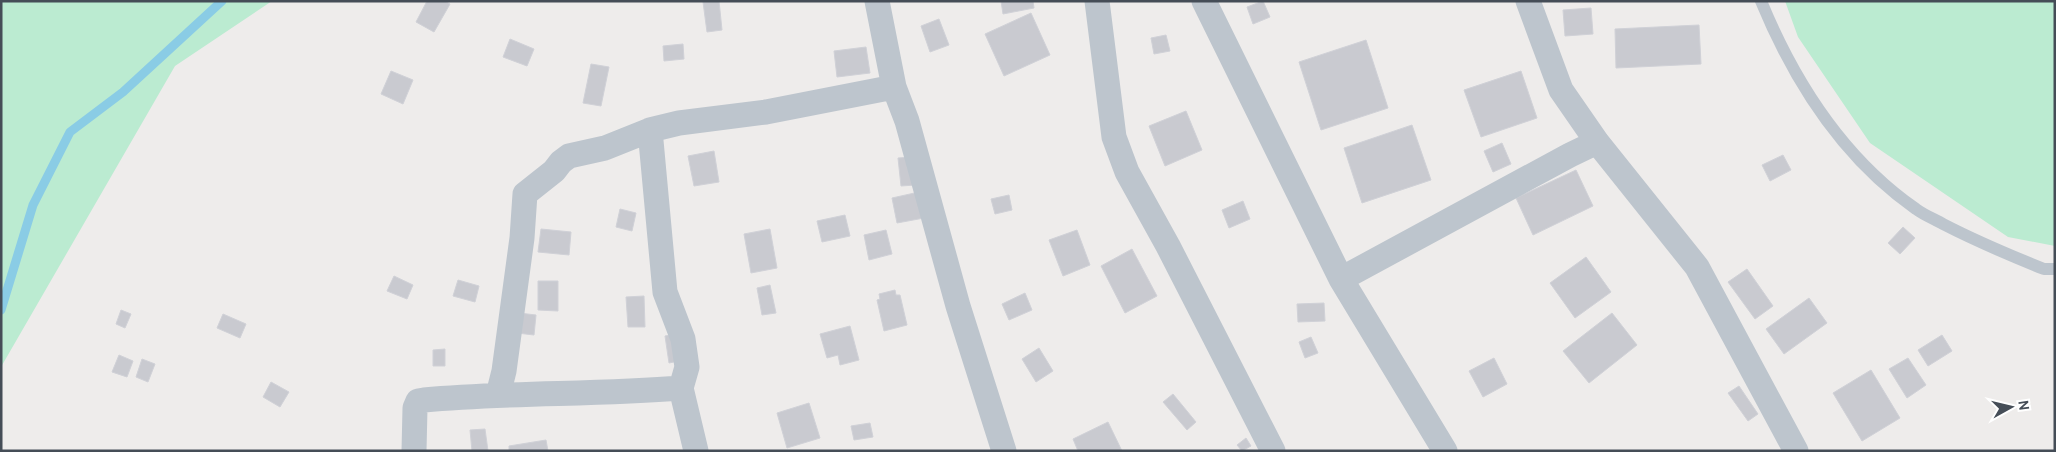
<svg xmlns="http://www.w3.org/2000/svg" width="2056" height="452" font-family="Overpass,sans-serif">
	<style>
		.green { fill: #bbebd1 }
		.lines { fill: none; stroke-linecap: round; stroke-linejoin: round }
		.stream { stroke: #8acce5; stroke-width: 9 }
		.building { fill: #c9cad0; stroke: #d0d1d7 }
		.service { stroke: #bdc5cd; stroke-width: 12 }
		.minor { stroke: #bdc5cd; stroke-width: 25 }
	</style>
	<rect width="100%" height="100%" fill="#eeeceb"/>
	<path class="green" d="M1 1H272L175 66 1 367Z
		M1785 1H2055V246L2008 237 1870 143 1798 37Z"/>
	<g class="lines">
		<path class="stream" d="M1 310 33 205 70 132 123 92 222 1"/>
	</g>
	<path class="building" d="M427 1H445L450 4 434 32 416 22Z
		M719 1 722 30 707 32 703 2Z
		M1001 1H1033L1034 8 1003 14Z
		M1263 1 1270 17 1253 24 1247 7Z
		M1591 8 1593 34 1565 36 1563 10Z
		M1031 13 1050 55 1004 76 985 34Z
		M939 19 949 45 930 52 921 26Z
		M1699 25 1701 64 1616 68 1615 29Z
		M1166 35 1170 51 1154 54 1151 38Z
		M510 39 534 49 527 66 503 57Z
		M1366 40 1388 108 1321 130 1299 62Z
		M683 44 684 59 664 61 663 46Z
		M866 47 870 73 837 77 834 51Z
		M591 64 609 67 601 106 583 103Z
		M391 71 413 80 403 104 381 94Z
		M1521 71 1537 118 1481 137 1464 90Z
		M1186 111 1202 150 1165 166 1149 126Z
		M1412 125 1431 180 1362 203 1344 148Z
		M1502 143 1511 164 1493 172 1484 151Z
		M714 151 719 182 694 186 688 156Z
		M1783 155 1791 170 1770 181 1762 165Z
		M912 157 915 185 901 186 898 158Z
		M1576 170 1593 206 1533 235 1516 198Z
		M919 192 924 218 897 223 892 198Z
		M1009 195 1012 210 995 214 991 199Z
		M1243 201 1250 219 1229 228 1222 210Z
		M620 209 636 213 632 231 616 227Z
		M845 215 850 236 822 242 817 221Z
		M1903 227 1915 238 1900 254 1888 243Z
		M541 229 571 232 569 255 538 252Z
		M770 229 777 268 751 273 744 234Z
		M886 230 892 254 869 260 864 235Z
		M1077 230 1090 265 1063 276 1049 240Z
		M1132 249 1157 296 1125 313 1101 266Z
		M1586 257 1611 292 1575 318 1550 283Z
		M1747 269 1773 306 1755 319 1728 282Z
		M394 276 413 285 407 299 387 291Z
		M458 280 479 286 475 302 453 296Z
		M538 281H558V311L538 310Z
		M770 285 776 313 762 315 757 288Z
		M895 290 896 295H900L907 325 884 331 877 300 880 299 879 294Z
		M1025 293 1032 310 1009 320 1002 304Z
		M644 296 645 327H628L626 297Z
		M1809 298 1827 323 1784 354 1766 329Z
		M1324 303 1325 321 1298 322 1297 304Z
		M121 310 131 314 125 328 116 324Z
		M519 313 536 315 534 335 517 333Z
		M1612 313 1637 345 1589 383 1563 351Z
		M223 314 246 324 240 338 217 328Z
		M850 326 859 360 840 365 838 355 827 358 820 334Z
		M680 333 684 360 669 363 665 336Z
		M1942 335 1952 351 1928 366 1918 350Z
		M1311 337 1318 353 1305 358 1299 342Z
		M1039 348 1053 371 1036 382 1022 359Z
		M445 349V366H433V350Z
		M119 355 133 361 127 377 112 372Z
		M1494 358 1507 384 1483 397 1469 371Z
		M1908 358 1926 385 1907 398 1889 369Z
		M142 359 155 364 148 382 136 377Z
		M1871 370 1900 418 1862 441 1833 393Z
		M271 382 289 392 280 407 263 397Z
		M1739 386 1758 414 1748 421 1728 393Z
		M1173 394 1196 422 1187 430 1163 402Z
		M809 403 820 438 787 448 777 413Z
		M1108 422 1122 451H1078L1073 439Z
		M870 423 873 437 854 440 851 426Z
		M485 429 488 451H472L470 430Z
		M1246 438 1251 446 1242 451 1237 445Z
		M546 440 548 451H509V446Z"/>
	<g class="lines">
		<path class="service" d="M1761 1C1794 81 1844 159 1916 209 1924 215 1934 219 1943 224 1976 241 2009 255 2044 269H2055"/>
		<path class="minor" d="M877 1 894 87 907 121 958 306 1004 451
			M1097 1 1114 137 1127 172 1168 246 1273 451
			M1204 1 1341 279 1445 451
			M1528 1 1561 90 1597 142 1697 267 1796 451
			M650 130 665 292 683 339 687 367 681 388 696 451
			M1341 279 1570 155 1597 142
			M498 395 504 371 522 238 525 194 554 171 561 162 569 156 605 148 650 130 679 123 766 112 894 87
			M414 451 415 408 418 401 424 400C510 392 595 395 681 388"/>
	</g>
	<rect width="2056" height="452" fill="none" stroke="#454d57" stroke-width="5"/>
	<g transform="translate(2011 407) rotate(82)" stroke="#ffffff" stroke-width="4" paint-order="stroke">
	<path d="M0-4L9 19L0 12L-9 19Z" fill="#454d57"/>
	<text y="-8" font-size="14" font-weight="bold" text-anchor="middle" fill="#454d57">N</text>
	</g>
</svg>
